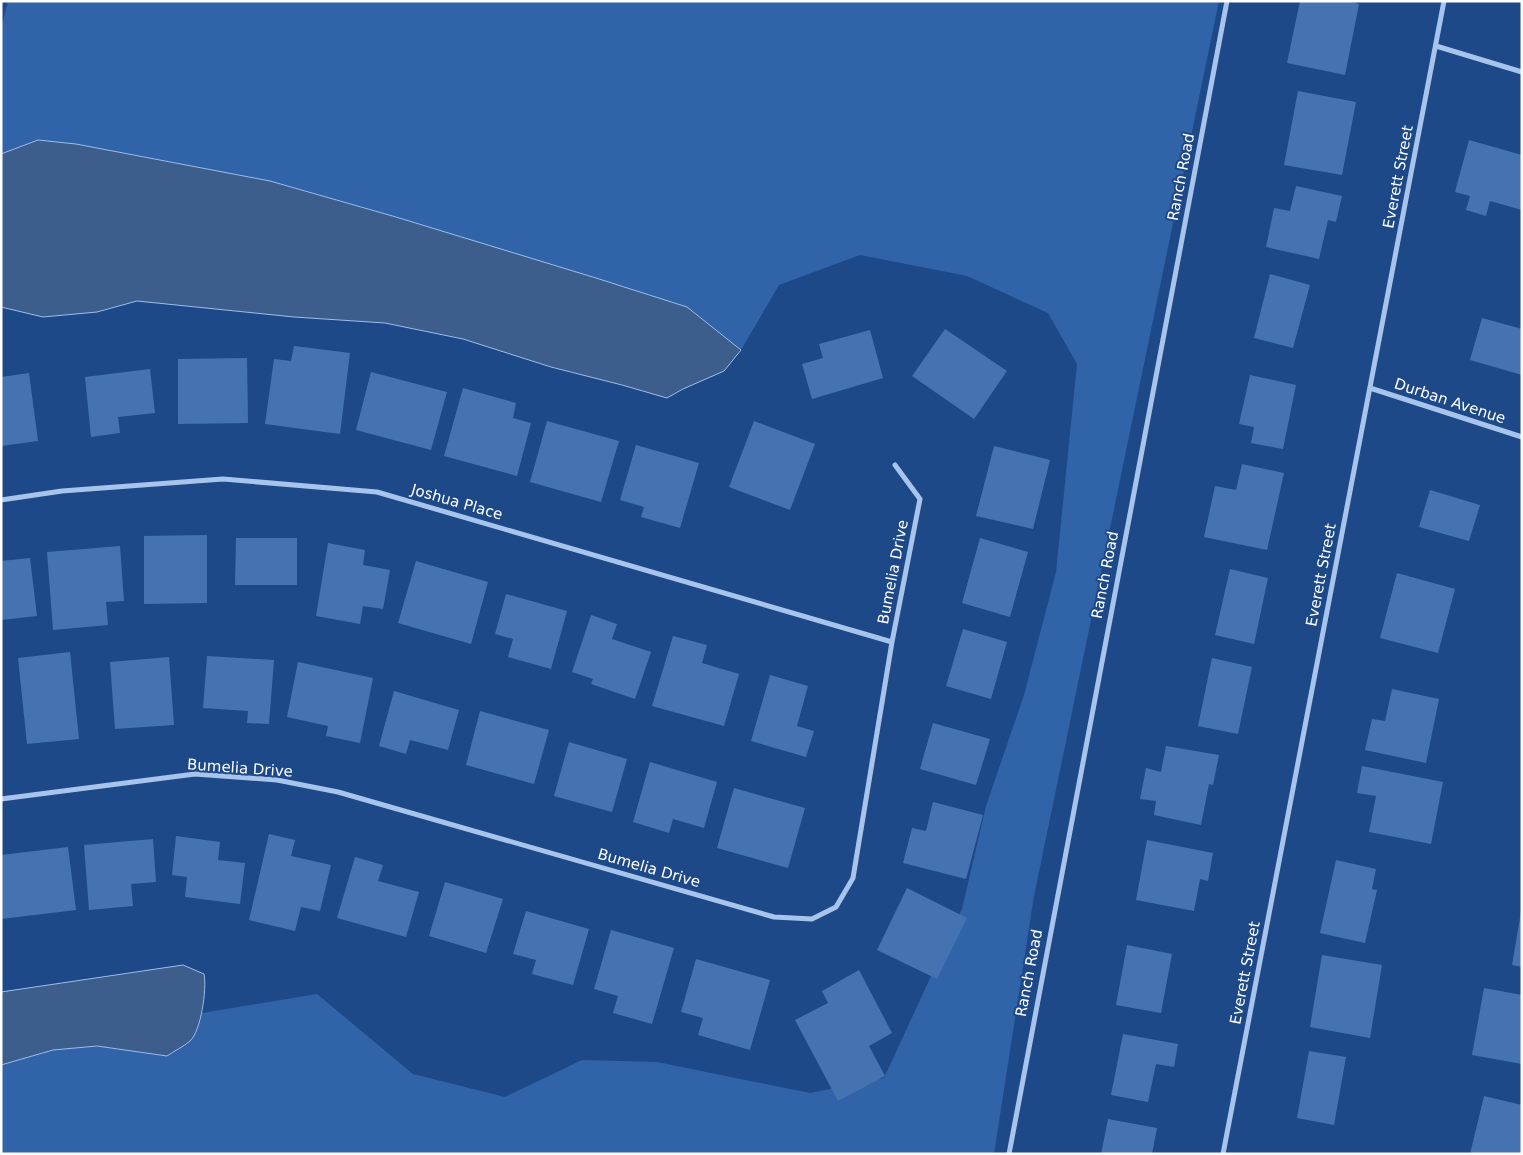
<svg xmlns="http://www.w3.org/2000/svg" width="1523" height="1155" font-family="'DejaVu Sans',sans-serif">
	<style>
		.green { fill: #3063a7 }
		.water { fill: #3d5d8c; stroke: #9abfee }
		.building { fill: #4573b2 }
		.lines { fill: none; stroke-linecap: round; stroke-linejoin: round }
		.minor { stroke: #a7c4ec; stroke-width: 5 }
		.labels { text-anchor: middle; stroke-width: 4; stroke-linejoin: round; paint-order: stroke }
		.street-label { font-size: 15px; fill: #fff; stroke: #1d4989 }
	</style>
	<rect width="100%" height="100%" fill="#1d4989"/>
	<path class="green" d="M8 1H1219L1034 896 994 1154H1V1065L53 1050 97 1046 167 1056 191 1040 202 1013 317 994 413 1074 505 1097 582 1060 657 1062 810 1093 884 1078 962 909 986 806 1024 695 1056 572 1077 364 1048 313 967 276 860 255 779 285 741 350 686 307 396 217 270 181 76 144 38 140 1 154V29Z"/>
	<path class="water" d="M38 140 76 144 270 181 396 217 596 278 687 307 741 350 724 371 683 389 667 398 622 385 551 367 463 339 385 323 294 317 137 301 97 312 43 317 1 307V154Z
		M183 965 204 974C207 989 201 1031 190 1041 183 1047 174 1051 167 1056L97 1046 53 1050 1 1065V992Z"/>
	<path class="building" d="M1300 1H1348L1359 4 1345 75 1287 63Z
		M1298 91 1356 102 1342 175 1284 165Z
		M1469 140 1522 155V210L1490 201 1486 216 1466 210 1470 196 1455 192Z
		M1296 186 1342 196 1336 222 1328 220 1319 259 1266 247 1274 208 1290 211Z
		M1270 274 1310 285 1293 348 1254 338Z
		M1482 318 1522 329V375L1470 360Z
		M945 329 1007 371 974 419 912 376Z
		M870 330 883 378 812 399 802 364 823 358 819 344Z
		M294 346 350 353 340 434 265 424 274 359 291 361Z
		M247 358 248 423 178 424V359Z
		M150 369 155 413 118 417 120 433 91 437 85 377Z
		M371 372 447 392 431 450 356 430Z
		M29 373 38 441 1 446V377Z
		M1250 375 1296 385 1283 449 1251 443 1254 427 1239 424Z
		M463 388 516 403 513 418 531 423 517 476 444 456Z
		M547 421 619 441 601 502 530 482Z
		M754 421 815 444 790 510 729 487Z
		M636 445 699 463 680 528 641 517 644 507 620 500Z
		M994 446 1050 460 1033 529 976 516Z
		M1242 464 1284 473 1267 550 1204 537 1215 486 1236 490Z
		M1430 490 1480 505 1469 541 1419 527Z
		M207 535V603L144 604V536Z
		M236 538H297V585H235Z
		M980 538 1028 552 1010 617 962 603Z
		M328 543 365 550 363 565 390 570 383 609 363 606 360 624 316 616Z
		M120 546 124 601 106 602 108 625 53 630 47 552Z
		M30 558 37 616 1 620V561Z
		M416 561 488 582 471 644 398 623Z
		M1230 569 1268 578 1254 644 1215 635Z
		M1397 573 1455 589 1438 653 1380 638Z
		M506 594 567 611 551 669 508 657 513 639 495 634Z
		M591 615 617 624 612 639 651 652 635 699 591 684 593 679 572 672Z
		M963 629 1007 642 991 699 946 686Z
		M673 636 707 645 702 663 739 674 724 726 652 706Z
		M70 652 79 739 27 744 18 658Z
		M207 656 274 660 269 724 247 723 248 711 203 708Z
		M169 657 174 725 115 729 110 662Z
		M1212 658 1252 667 1238 734 1198 726Z
		M298 662 373 678 360 743 326 736 328 726 287 717Z
		M770 675 808 686 797 726 814 731 806 757 751 741Z
		M1392 689 1439 699 1426 763 1365 750 1372 719 1385 721Z
		M394 691 459 710 448 750 410 740 406 754 379 746Z
		M480 711 549 730 534 784 466 765Z
		M933 723 990 739 976 785 920 769Z
		M569 742 627 759 612 812 554 796Z
		M1166 746 1219 755 1213 785 1209 784 1201 825 1154 815 1156 801 1140 799 1146 768 1161 772Z
		M650 762 717 782 704 828 673 819 669 833 633 822Z
		M1362 766 1443 782 1431 844 1369 832 1376 796 1357 793Z
		M734 788 805 808 788 868 717 848Z
		M933 802 983 815 966 879 903 863 912 828 926 831Z
		M269 834 295 840 291 856 331 865 320 911 301 907 295 931 249 920Z
		M176 836 220 842 218 860 245 863 240 904 185 897 187 877 172 875Z
		M153 839 156 882 131 884 133 906 89 910 84 845Z
		M1147 840 1213 853 1208 881 1200 879 1194 911 1136 900Z
		M68 847 76 910 1 919V855Z
		M355 857 383 865 378 881 419 892 406 937 337 918Z
		M1336 860 1376 869 1372 889 1377 890 1365 943 1320 933Z
		M445 882 503 899 486 953 429 936Z
		M907 888 967 918 937 979 877 950Z
		M526 911 589 929 573 985 532 974 536 960 513 954Z
		M1521 912H1522V967L1512 965Z
		M611 930 674 948 652 1024 613 1013 618 996 594 989Z
		M1127 945 1172 954 1161 1013 1116 1005Z
		M1322 955 1382 965 1370 1038 1310 1027Z
		M696 959 770 980 750 1050 698 1035 703 1018 681 1012Z
		M859 970 892 1033 869 1046 885 1076 838 1101 795 1020 828 1003 822 991Z
		M1484 988 1522 995V1064L1472 1055Z
		M1123 1034 1178 1044 1174 1067 1156 1064 1148 1102 1111 1095Z
		M1309 1051 1346 1057 1334 1125 1297 1118Z
		M1484 1096 1522 1105V1148L1520 1154H1470Z
		M1108 1119 1157 1128 1152 1154H1101Z"/>
	<g class="lines">
		<path class="minor" d="M1436 46 1522 72
			M1370 388 1522 437
			M1 500 62 491 223 479 377 492 892 642
			M1 799 195 774 277 780 338 792 774 917 812 919 836 907 853 878 892 642 920 499 895 465
			M1009 1154 1227 1
			M1223 1154 1444 1"/>
	</g>
	<g class="labels">
		<g class="street-label">
			<text transform="translate(1181 177) rotate(-79)" y="5">Ranch Road</text>
			<text transform="translate(1398 177) rotate(-79)" y="5">Everett Street</text>
			<text transform="translate(1450 401) rotate(18)" y="5">Durban Avenue</text>
			<text transform="translate(457 502) rotate(16)" y="5">Joshua Place</text>
			<text transform="translate(893 572) rotate(-79)" y="5">Bumelia Drive</text>
			<text transform="translate(1105 575) rotate(-79)" y="5">Ranch Road</text>
			<text transform="translate(1321 575) rotate(-79)" y="5">Everett Street</text>
			<text transform="translate(240 768) rotate(4)" y="5">Bumelia Drive</text>
			<text transform="translate(649 868) rotate(16)" y="5">Bumelia Drive</text>
			<text transform="translate(1029 973) rotate(-79)" y="5">Ranch Road</text>
			<text transform="translate(1245 973) rotate(-79)" y="5">Everett Street</text>
		</g>
	</g>
	<rect width="1523" height="1155" fill="none" stroke="#ffffff" stroke-width="5"/>
</svg>
